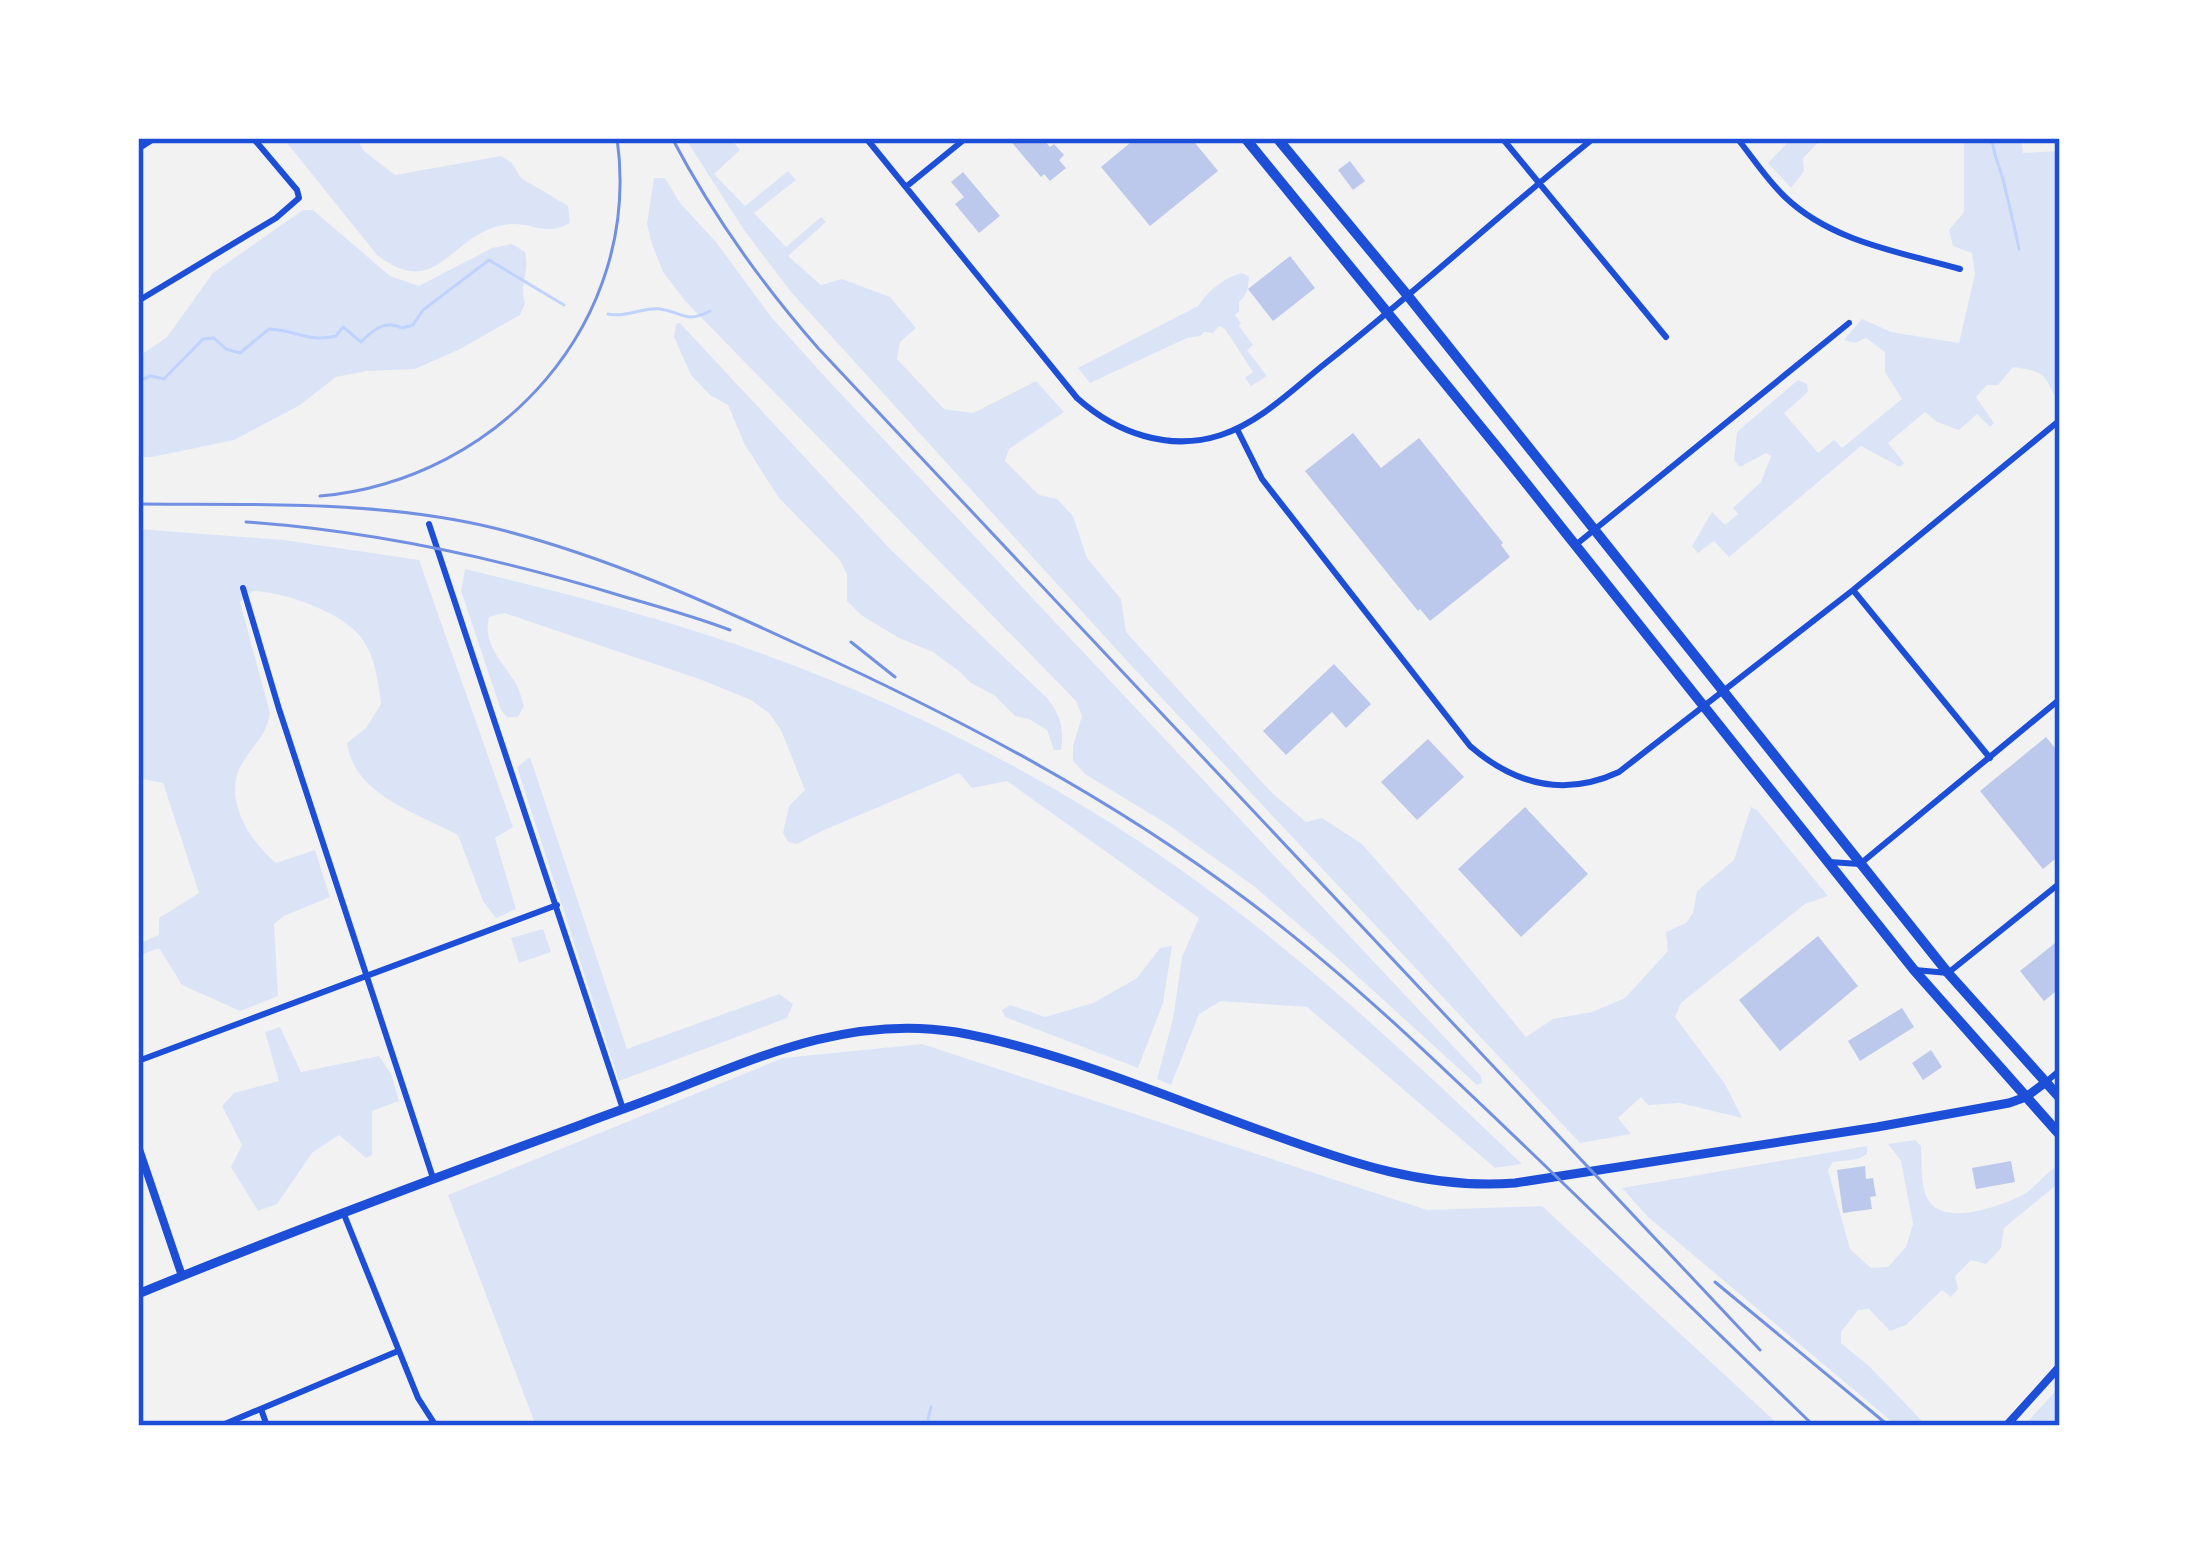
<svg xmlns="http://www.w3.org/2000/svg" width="2198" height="1564" font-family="'Alegreya Sans',sans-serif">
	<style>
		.green { fill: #dbe4f7 }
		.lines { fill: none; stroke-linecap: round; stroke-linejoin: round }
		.stream { stroke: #bfd3fe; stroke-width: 3 }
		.building { fill: #bdc9ec }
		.minor { stroke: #1d4ed8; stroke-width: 6 }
		.tertiary { stroke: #1d4ed8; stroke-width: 8 }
		.secondary { stroke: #1d4ed8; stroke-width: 9 }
		.primary { stroke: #1d4ed8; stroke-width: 10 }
		.rail { stroke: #7290e2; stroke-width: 3 }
		.neatline { fill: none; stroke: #1d4ed8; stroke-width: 4.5 }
	</style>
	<rect width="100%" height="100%" fill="#f2f2f2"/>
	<path class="green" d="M283 138H356L364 151 395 175 501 156 512 163 521 178 568 206 570 223C542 238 531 220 504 225 450 234 437 302 377 255Z
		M685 138H730L740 150 714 174 745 206 788 171 796 180 754 213 786 247 821 217 826 222 788 256 821 285 842 279 890 297 916 328 900 342 897 359 944 409 973 413 1036 381 1064 412 1009 449 1005 461 1039 495 1057 499 1073 516 1087 558 1121 599 1126 632 1271 792 1306 822 1322 818 1362 844 1447 941 1526 1037 1553 1019 1592 1012 1625 998 1668 951 1666 932 1686 923 1693 913 1697 891 1734 860 1751 807 1757 810 1828 896 1805 904 1697 990 1681 1003 1675 1017 1725 1084 1742 1118 1680 1103 1648 1105 1641 1097 1618 1118 1631 1134 1580 1143 1127 661 791 292 744 230Z
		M1792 138H1823L1803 158 1804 171 1791 188 1768 163Z
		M1964 138H2021L2023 153 2060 151V405C2042 376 2051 372 2013 367L1998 385H1987L1976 397 1994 423 1990 427 1977 414 1959 430 1937 422 1925 412 1888 443 1904 463 1900 467 1861 446 1729 557 1714 541 1698 553 1692 546 1712 512 1725 525 1738 514 1733 508 1761 482 1771 456 1766 453 1740 467 1734 460 1737 432 1798 380 1807 384 1808 392 1784 413 1818 453 1834 440 1842 448 1902 399 1885 372V352L1866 338 1855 343 1844 340 1862 319 1891 332 1959 343 1975 274 1972 253 1953 246 1949 230 1964 212Z
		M654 178H665L680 203 716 242 772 318 827 379 1481 1076 1482 1083 1477 1085 1334 955 1255 887 1167 824 1085 774 1073 761V746L1082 716 1076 701 686 302 663 272 652 244 647 224Z
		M303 210H313L390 276 419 286 492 248 512 244 525 252C530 274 519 281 525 304L520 315 458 350 415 369 367 371 336 377 300 405 234 440 152 457H138V357L167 337 213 273Z
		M1242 273 1249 277C1248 288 1248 294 1239 302V311L1235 315 1241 323 1239 326 1253 345 1247 350 1267 376 1251 386 1245 378 1253 372 1225 329 1219 326 1213 333 1204 332 1200 336 1187 338 1090 383 1078 368 1198 306C1209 290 1223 278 1242 273Z
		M680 323 891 550 1047 698C1061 716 1064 728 1061 750H1054L1047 730 1029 719 1015 716 994 695 971 683 960 672 933 652 899 638 861 615 847 601V574L840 560 779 498 745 445 728 405 710 395 691 375 674 337 676 324Z
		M138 529 284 540 419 560 513 827 495 838 516 909 496 918 483 901 458 835C417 813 354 795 347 743L366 728 381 704C378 682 376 660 363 640 345 613 285 592 253 591L240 602 270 713C267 735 254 744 243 762 221 796 249 841 276 863L315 850 330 897 284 916 274 924 278 996 240 1011 182 985 159 948 138 956V944L159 935V918L199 893 163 783 138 778Z
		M465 569C565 593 666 619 763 654 896 702 1028 767 1146 846 1283 937 1404 1051 1522 1164L1495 1168 1307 1007 1221 1001 1199 1014 1171 1085 1157 1079 1173 1019 1182 957 1199 918 1007 781 972 788 959 773 824 830 797 844 788 842 783 833 789 806 805 790 781 730 769 713 751 700 702 680 504 613 489 617C483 643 500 659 513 679 519 687 521 697 524 706L518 717H507L501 710 461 591Z
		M530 757 627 1049 779 994 793 1004 787 1018 619 1081 517 767Z
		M543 929 551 952 519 963 511 938Z
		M1172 946 1163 1003 1138 1068 1005 1017 1002 1010 1010 1005 1045 1017 1093 1003 1137 978 1160 948Z
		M280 1027 301 1072 379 1056 391 1074 399 1101 372 1111V1155L366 1158 339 1135 312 1153 277 1204 258 1211 231 1167 242 1145 222 1106 234 1093 279 1081 265 1032Z
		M922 1044 1427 1210 1542 1206 1780 1426H536L448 1195 783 1058Z
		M1915 1140 1921 1146C1922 1162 1920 1188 1929 1201 1946 1227 2005 1205 2026 1193 2036 1186 2044 1175 2054 1168L2060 1170 2059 1183 2004 1228 2001 1248 1986 1264 1971 1260 1955 1276 1958 1289 1951 1297 1942 1290 1906 1325 1890 1331 1869 1309 1858 1310 1841 1332V1343L1870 1367 1927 1426H1897L1648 1217 1622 1188 1867 1146V1154L1858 1159 1833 1162 1828 1170 1850 1249 1871 1268 1888 1267 1906 1247 1913 1224 1901 1161 1888 1144Z
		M2060 1386V1426H2024Z"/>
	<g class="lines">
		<path class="stream" d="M1992 138C1993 157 2002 170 2005 188 2010 208 2015 229 2019 249
			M608 314C627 318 642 307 660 309 682 312 686 324 710 311
			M138 381 151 376 164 379 203 339 214 338 226 349 240 353 269 329C297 330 308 343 336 336L343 327 361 342C372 331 384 319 402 328L413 325 423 310 489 260 564 305
			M928 1419 931 1407"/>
	</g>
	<path class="building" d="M1008 138H1042L1050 147 1054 144 1064 155 1059 160 1066 168 1050 181 1044 174 1041 177Z
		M1136 138H1191L1218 171 1150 226 1101 167Z
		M1350 161 1365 181 1353 190 1338 170Z
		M963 172 1000 216 979 233 955 204 964 197 951 182Z
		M1290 256 1315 288 1273 321 1248 289Z
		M1353 433 1381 468 1419 438 1503 543 1501 545 1510 557 1430 621 1420 609 1418 611 1305 471Z
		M1334 664 1371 704 1346 728 1332 712 1286 755 1263 731Z
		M2046 737 2060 754V855L2043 869 1980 791Z
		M1428 739 1464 777 1417 820 1381 782Z
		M1525 807 1588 874 1521 937 1458 869Z
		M1818 936 1858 986 1780 1051 1739 1000Z
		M2060 939V988L2044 1001 2020 971Z
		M1902 1008 1914 1027 1860 1061 1848 1041Z
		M1931 1050 1942 1067 1923 1080 1912 1063Z
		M2011 1161 2015 1182 1976 1189 1972 1168Z
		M1865 1166 1866 1179 1873 1178 1876 1196 1870 1197 1872 1209 1843 1213 1837 1170Z"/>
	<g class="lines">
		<path class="minor" d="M866 138 1077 398C1116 433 1169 452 1221 435 1261 422 1294 388 1327 362 1418 290 1503 211 1594 138
			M1502 138 1666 337
			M1737 138C1753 158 1767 180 1785 197 1832 242 1900 252 1960 269
			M138 149 155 138
			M907 186 966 138
			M138 301 276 218 299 198 297 190 253 138
			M1237 429 1262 479 1470 746C1515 785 1565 797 1619 772L1853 590 2060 420
			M429 524 623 1109
			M1578 543 1849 323
			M243 588 279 709 433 1178
			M1853 590 1990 758
			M1829 862 1860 864 2060 699
			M1915 970 1948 973 2060 883
			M138 1061 557 905
			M2046 1082 2060 1070
			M343 1212 418 1398 436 1426
			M261 1409 267 1426
			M220 1426 398 1351"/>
		<path class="tertiary" d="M138 1146 182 1276
			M2006 1426 2060 1366"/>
		<path class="secondary" d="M138 1294C281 1235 426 1181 572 1128 603 1116 635 1105 666 1093 760 1056 852 1015 956 1032 1062 1051 1166 1097 1268 1133 1348 1162 1429 1190 1515 1183L1877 1127 2009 1103 2026 1097 2046 1082"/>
		<path class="primary" d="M1245 138 1506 458 1914 970 2060 1135
			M1277 138 1408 296 1948 973 2060 1098"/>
		<path class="rail" d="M672 138C712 214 761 283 818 348L1760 1350
			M320 496C500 480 643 321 617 138
			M138 504C255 505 379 500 494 528 603 555 707 602 808 649 964 721 1110 797 1247 900 1350 977 1443 1068 1536 1157 1629 1247 1722 1336 1814 1426
			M246 522C374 531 502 559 625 597 660 607 696 617 730 630
			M851 642 895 677
			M1715 1282 1889 1426"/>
	</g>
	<rect width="2198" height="1564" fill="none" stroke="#ffffff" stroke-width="282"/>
	<rect x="141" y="141" width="1916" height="1282" class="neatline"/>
</svg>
